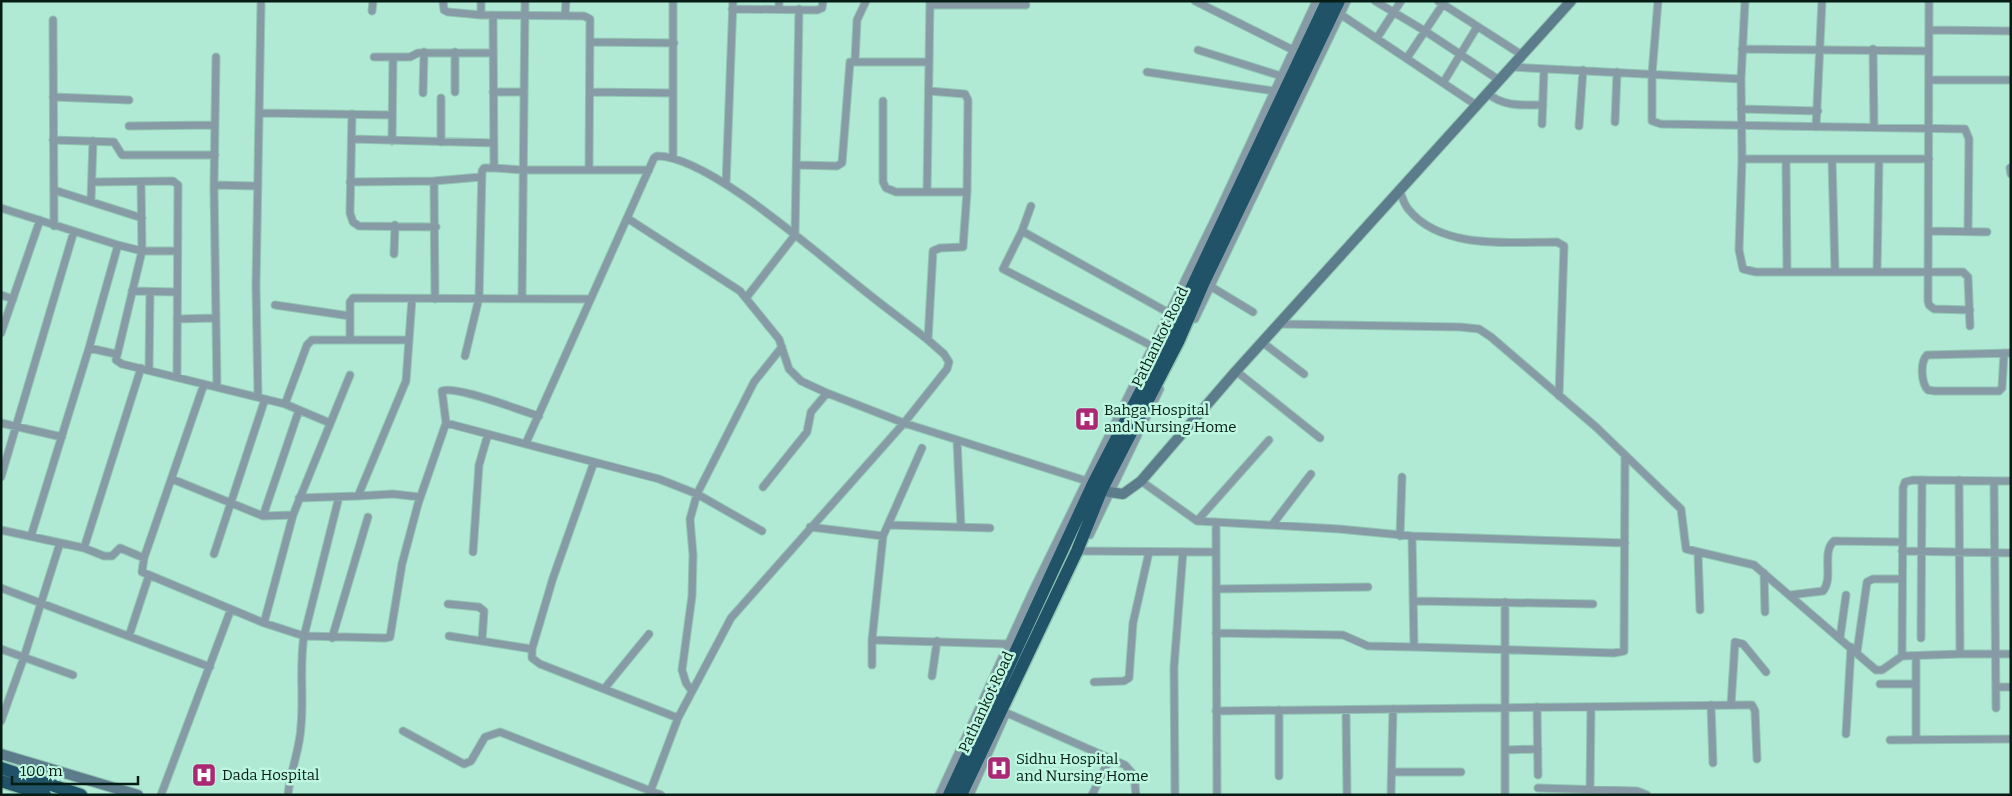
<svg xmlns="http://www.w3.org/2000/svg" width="2012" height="796" font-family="Bitter,serif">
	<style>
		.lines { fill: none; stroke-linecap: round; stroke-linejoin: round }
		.street-casing { stroke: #91c4b2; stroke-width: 9 }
		.secondary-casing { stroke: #91c4b2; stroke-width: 12 }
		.highway-casing { stroke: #91c4b2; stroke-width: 15 }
		.street { stroke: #869ba6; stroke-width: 7 }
		.secondary { stroke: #5c7c8c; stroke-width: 10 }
		.highway { stroke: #205268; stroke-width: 12 }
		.labels { text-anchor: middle; stroke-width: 5; stroke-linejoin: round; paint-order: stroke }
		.street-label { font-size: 15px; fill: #061d16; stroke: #bdf7e1 }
		.poi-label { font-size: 15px; fill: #061d16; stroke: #bdf7e1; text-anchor: start }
	</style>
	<rect width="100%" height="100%" fill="#b0e9d4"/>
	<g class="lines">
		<defs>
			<path id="street" d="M443 1 444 10 448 12 481 15
				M481 1V15L584 16 590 19 589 170
				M673 1V158
				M1195 1 1293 50
				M1375 1 1425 31 1499 80
				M1438 1 1522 55
				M1658 1 1652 74V121L1661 124 1965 129 1969 139 1968 231
				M1745 1 1741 79 1742 159 1739 250 1743 269 1756 272H1963L1968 277 1970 326
				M1929 1 1928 301 1929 305 1934 309 1970 310
				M930 5H1026
				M732 9 817 10 822 8 823 1
				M779 9V1
				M372 11 373 1
				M1340 14 1476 105
				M565 16 566 1
				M53 20 54 226
				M1930 30 2011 31
				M1377 38 1401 1
				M590 42 674 43
				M1742 49 1929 51
				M1873 49 1874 127
				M1198 50 1281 76
				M216 57 214 185 217 387
				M374 57H410L418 53H493
				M1407 58 1443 4
				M855 61 857 20 866 1
				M1511 67 1741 79
				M1147 72 1274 91
				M1929 80H2011
				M1443 83 1477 27
				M455 92V52
				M493 92H524
				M590 92 672 93
				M423 93 424 52
				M1487 93C1504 107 1522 105 1543 105
				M53 97 129 100
				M441 98V142
				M883 101V182L886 188 896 192H967
				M1741 109 1818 111
				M259 113 392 115
				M352 114 350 213 353 222 359 226 436 227
				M1615 122 1617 72
				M1542 124 1544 69
				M129 126 214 125
				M1579 126 1583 70
				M1816 127 1822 1
				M352 139 494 143
				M53 140 114 142 122 155H215
				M392 141 393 59
				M1742 159H1929
				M1786 159 1787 272
				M1832 159 1835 271
				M797 165 837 166 842 163 850 62H929
				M494 168 523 170H649
				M2010 168 2011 174
				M434 181 435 299
				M93 182 173 181 178 185 177 376
				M141 182 142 251 116 360 122 364 285 404 330 423
				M350 182 434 181 481 177
				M726 184 733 1
				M214 185 258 186
				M1399 189C1402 196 1404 205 1409 210 1442 250 1511 242 1557 242L1564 246 1559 396
				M54 190 142 218
				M927 192 930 1
				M91 200 93 141
				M1031 206 1022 231 1003 269 1152 346
				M1 208 118 245 142 251H177
				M627 218 740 291 779 339 789 369 801 381 827 393 904 423 1090 482
				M1022 231 1169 313
				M1929 231 1987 232
				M394 254 395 225
				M1877 271 1879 159
				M1210 286 1253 312
				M132 291 176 292
				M1 295 13 299
				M746 298 795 235 799 9
				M522 299 525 1
				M275 305 350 316
				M177 319 216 318
				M1195 319 1347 1
				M1278 324 1460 327 1479 329 1491 337 1596 427 1681 509 1686 549 1754 565 1876 670H1882L1902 656 1903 488 1905 482 1913 480 2011 481
				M1 333 40 220
				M350 339V302L353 298 590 299
				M928 340 933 251 940 248 963 247 967 192 968 100 965 94 929 91
				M1262 342 1304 374
				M89 348 116 354
				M2004 353 2002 388 1999 391H1935L1928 390C1921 383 1920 362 1927 355L2011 353
				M465 356 479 298 482 171 484 168H494L493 15
				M149 369 150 292
				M1236 371 1320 438
				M204 384 144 558 142 572 264 623 304 636 385 638 390 637 402 564 418 504 446 423 659 479 697 494 762 531
				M258 397 256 286 261 4
				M285 404 307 345 312 340H409
				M1 423 62 437
				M446 423 442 391C456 385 521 411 539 416
				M957 440 961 527
				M526 443 654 158 657 156C708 156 814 251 856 284 879 303 904 321 928 340L944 354 949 362 947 369 904 423 731 618 678 718 649 795
				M922 448 883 536 872 640 1008 644
				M594 462 553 578 532 649V658L540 664 678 718
				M1 477 74 231
				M172 479 263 516 293 515
				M1959 480 1960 654H2011
				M1141 481 1197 521 1339 529 1412 536 1625 543
				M1994 481 1996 708
				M763 487 807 432 811 412 827 393
				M358 496 393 494 420 497
				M299 498 358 496 406 381 412 299
				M263 516 299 410
				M1197 521 1269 440
				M1216 522 1217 795
				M888 525 990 528
				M1272 525 1311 474
				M810 527 883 536
				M1 530 84 548 104 556H112L120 548 144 558
				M1090 535 1160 389
				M31 536 89 348 118 245
				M1400 536 1402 477
				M1412 536 1414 647 1614 653 1624 651 1625 456
				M84 548 141 368
				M1077 551 1216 552
				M1902 551 2011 553
				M473 552 479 465 488 434
				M1698 553 1700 610
				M214 554 265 399
				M1764 573 1765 612
				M1 588 210 667
				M1216 589 1368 587
				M1790 595 1823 591C1834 578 1821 552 1834 541L1902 542
				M1413 601 1593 604
				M448 604 479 607 484 611 482 641
				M264 623 293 515 350 375
				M1216 633 1343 635 1368 646 1414 647
				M129 636 149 575
				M449 636 532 649
				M332 638 368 517
				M1840 638 1846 595
				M1921 638 1922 480
				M872 640V665
				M1 649 73 675
				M1857 652 1867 582 1873 579H1901
				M1902 656 1960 654
				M1916 657V740
				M932 676 937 641
				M1094 682 1124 681 1129 678 1133 623 1149 552
				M1880 684H1916
				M1996 687H2011
				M604 689 649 634
				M692 691 686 683 682 670 692 596 693 555 690 519 697 494 754 382 782 347
				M1711 705 1713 763
				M1731 705 1735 642 1743 644 1766 672
				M1537 707 1538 775
				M1279 710V776
				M1346 710 1347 795
				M1216 711 1747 705H1752L1755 711 1757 759
				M1007 713 1125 765 1134 775 1136 795
				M1 721 24 657 60 543
				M403 731 464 764 471 761 485 737 500 732 661 795
				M1846 734 1851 647
				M1890 740 2011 739
				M1505 750 1538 749
				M1392 772H1461
				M1538 788 1637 791 1647 795
				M1590 790 1591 707
				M161 795 231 609
				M288 795C290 771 300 750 301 726 304 696 299 667 304 636L339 497
				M939 795 1034 588 1219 210 1316 1
				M970 795 1006 714
				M1092 795 1110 758
				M1175 795 1174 667 1183 552
				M1391 795 1393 709
				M1505 795V602"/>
			<path id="secondary" d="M1097 486 1109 492 1123 494 1141 481 1236 371 1571 1
				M1 754 138 795"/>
			<path id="highway" d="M1 768 81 795
				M1 781 45 795
				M949 795 1093 484 1166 342 1327 1
				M961 795 1077 551 1102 489 1179 340 1204 282 1339 1"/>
		</defs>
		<use href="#street" class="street-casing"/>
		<use href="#secondary" class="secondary-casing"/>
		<use href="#highway" class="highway-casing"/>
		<use href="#street" class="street"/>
		<use href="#secondary" class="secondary"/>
		<use href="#highway" class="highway"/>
	</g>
	<defs>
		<symbol id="hospital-square" viewBox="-11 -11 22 22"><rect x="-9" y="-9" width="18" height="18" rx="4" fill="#ab2974" stroke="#bdf7e1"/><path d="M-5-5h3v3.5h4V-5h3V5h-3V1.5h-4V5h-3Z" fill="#fff"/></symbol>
	</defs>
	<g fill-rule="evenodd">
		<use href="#hospital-square" x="1073" y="405" width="28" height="28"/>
		<use href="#hospital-square" x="985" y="754" width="28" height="28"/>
		<use href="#hospital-square" x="190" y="761" width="28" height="28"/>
	</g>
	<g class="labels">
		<g class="street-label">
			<text transform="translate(1160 337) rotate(-64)" y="5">Pathankot Road</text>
			<text transform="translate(986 702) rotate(-65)" y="5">Pathankot Road</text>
		</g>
		<g class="poi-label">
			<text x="1104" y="415">Bahga Hospital<tspan x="1104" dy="17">and Nursing Home</tspan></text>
			<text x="1016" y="764">Sidhu Hospital<tspan x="1016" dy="17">and Nursing Home</tspan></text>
			<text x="222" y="780">Dada Hospital</text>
		</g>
	</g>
	<rect width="2012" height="796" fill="none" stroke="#061d16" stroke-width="5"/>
	<path d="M12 776v8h126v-8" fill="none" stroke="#061d16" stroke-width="2.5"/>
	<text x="20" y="776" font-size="15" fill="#061d16" stroke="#bdf7e1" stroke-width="4" paint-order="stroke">100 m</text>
</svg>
